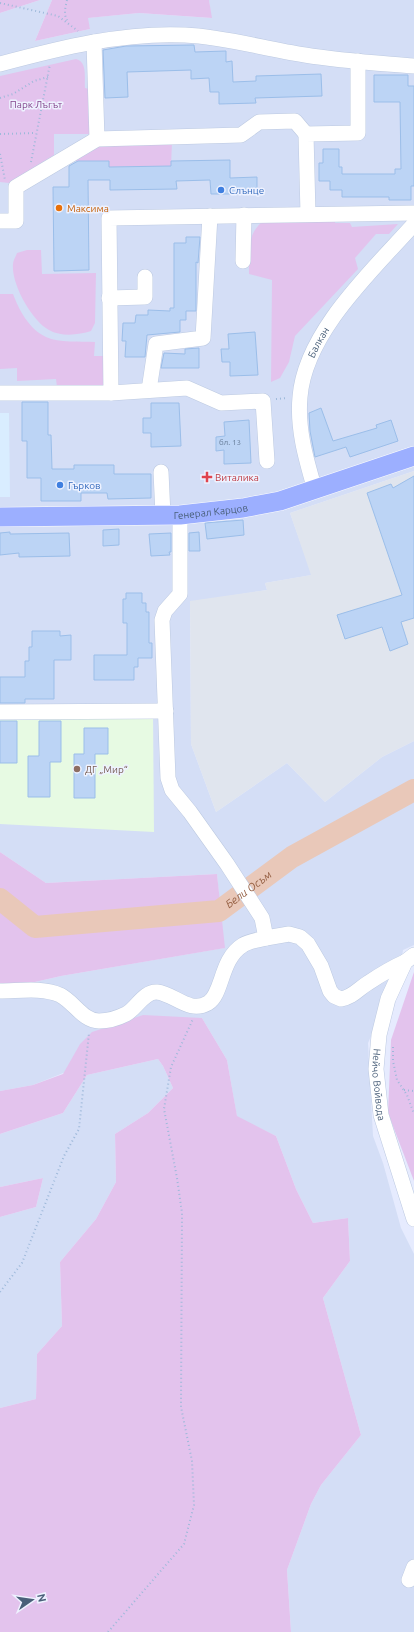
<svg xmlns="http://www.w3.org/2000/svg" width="414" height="1632" font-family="Ubuntu,sans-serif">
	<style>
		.residential { fill: #d4def6 }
		.commercial { fill: #d9edff }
		.industrial { fill: #e0e5ee }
		.education { fill: #e7fae3 }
		.green { fill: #e3c3ed }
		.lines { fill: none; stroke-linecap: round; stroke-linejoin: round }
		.river { stroke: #e9c8b9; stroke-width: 22 }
		.building { fill: #bcd4f5; stroke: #9bbee9 }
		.minor-casing { stroke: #bdcae1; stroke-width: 16 }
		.major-casing { stroke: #fff; stroke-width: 20 }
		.path { stroke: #9eb9da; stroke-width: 2; stroke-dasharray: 1 3; stroke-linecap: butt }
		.minor { stroke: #fff; stroke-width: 15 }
		.major { stroke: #9cafff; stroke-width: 19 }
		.shop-dot { fill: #3f7fe0; stroke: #eef2ff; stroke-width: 1.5 }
		.food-dot { fill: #e8710a; stroke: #eef2ff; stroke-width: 1.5 }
		.health-dot { fill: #e0444e; stroke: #eef2ff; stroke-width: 1.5 }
		.education-dot { fill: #8d6e63; stroke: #eef2ff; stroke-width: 1.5 }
		.labels { text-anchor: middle; stroke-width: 3; stroke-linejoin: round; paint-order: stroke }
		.number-label { font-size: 8px; fill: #667c98 }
		.park-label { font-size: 10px; fill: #84458c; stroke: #eef2ff }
		.shop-label { font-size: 10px; fill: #366cbe; stroke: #eef2ff; text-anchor: start }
		.food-label { font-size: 10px; fill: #c56008; stroke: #eef2ff; text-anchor: start }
		.street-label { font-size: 10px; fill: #495f79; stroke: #eef2ff }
		.health-label { font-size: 10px; fill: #be3a42; stroke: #eef2ff; text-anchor: start }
		.education-label { font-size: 10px; fill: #785e54; stroke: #eef2ff; text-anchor: start }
		.water-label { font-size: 11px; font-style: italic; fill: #955f43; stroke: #eef2ff }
	</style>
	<rect width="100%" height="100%" fill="#e6ebfe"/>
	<path class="residential" d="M40 0H52L35 41 90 29 87 18 139 13 211 18 209 0H414V471L290 513 312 575 265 583 267 590 190 602 191 744 216 812 287 763 325 802 382 757 414 741V945L403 950 400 969 368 1043 373 1136 383 1163 401 1228 414 1254V1632H291L287 1570 311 1504 321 1485 361 1435 323 1298 350 1261 348 1218 313 1223 296 1189 276 1136 237 1117 227 1060 202 1018 33 1085 0 1091V990L61 976 224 948 217 874 46 883 0 852V13Z
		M158 1059 163 1066 173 1088 148 1113 115 1134 116 1182 96 1219 60 1262 62 1326 37 1354 36 1399 0 1408V1217L36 1207 43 1178 0 1187V1134L63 1113 87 1075Z"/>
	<path class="commercial" d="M0 413H9L10 497H0Z"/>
	<path class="industrial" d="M414 471V741L382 757 325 802 287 763 216 812 191 744 190 601 267 590 265 583 311 575 290 513Z"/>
	<path class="education" d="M153 713 154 832 0 824V715Z"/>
	<path class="green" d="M0 0H40L0 13Z
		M52 0H209L212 18 139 13 88 18 90 29 35 41Z
		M76 59C88 62 84 79 85 88L89 89 90 134H54V155L9 183 0 182V76Z
		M100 142H172L171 166 109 167V161H69Z
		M335 217V223H350L352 227 398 224 389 234H376L355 258 358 269 295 336 289 362 280 378 271 382 272 280 249 274C249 254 246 235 263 221Z
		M27 250H41L42 274 96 273 95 323 91 331C79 335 61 337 49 330 32 321 11 284 13 264 13 261 16 256 17 253Z
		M0 294H13C19 310 29 329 46 337 59 343 80 341 95 342L94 356H105V385L57 387 56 379 17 381V368L0 369Z
		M0 852 46 883 217 874 225 948 61 976 0 990Z
		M414 972V1181L388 1113 391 1040Z
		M143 1015 202 1018 227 1060 237 1116 276 1136 296 1189 313 1223 348 1218 350 1261 323 1298 361 1435 321 1485 311 1504 287 1570 291 1632H0V1408L36 1399 37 1354 62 1326 60 1262 96 1219 116 1182 115 1134 148 1113 173 1088 163 1066 158 1059 87 1075 63 1113 0 1134V1091L33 1085 63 1074 80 1044 92 1032Z
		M43 1178 36 1207 0 1217V1187Z"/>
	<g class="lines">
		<path class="river" id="s1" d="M0 899 35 927 219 911 292 857 414 790"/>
	</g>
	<path class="building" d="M193 45H194L195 52 226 51V62L232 61 233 82 256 81V76L321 74 322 96 255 98 256 103 219 104V92H210L209 78 191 79V70L127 72 128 97 105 98 103 50 126 46Z
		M374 75H408V86H414V186H411V200H389V197H342V190H330V181H319V163H323V149H339V167H342V174H395V169H401L400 102H374Z
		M230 160V178L257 177V194H211L210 180 176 181 177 189 110 190V180H88L89 270 54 271 53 187H69V166L78 161H109V167L171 166V161Z
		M186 237H200L198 263 196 262V311H186V320H180V332L147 335 145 357H125L126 341H122L123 323H135L136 315H148V310L170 311V308H174V243H186Z
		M255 332 258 375 230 376V362H222L221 349H229L228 334Z
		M199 348V368H161L164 353 185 354V349Z
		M22 402H48V435H51L52 469H74V465H114V474H151V498L108 499 107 493H81V501H41V478H27V441H22Z
		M151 403H179L181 446 151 447V433H143V418H151Z
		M321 408 333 441 377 428 376 425 391 420 398 441 350 457 346 447 315 457 310 431 309 413Z
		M249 420 251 463 224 464V450L216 451V437L225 436 224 422Z
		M414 476V618L401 622 408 644 390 651 382 627 345 639 337 615 402 595 367 493 391 484 393 488Z
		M243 520 244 535 207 539 205 523Z
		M119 529V545L103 546V530Z
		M10 532V534L69 533 70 556 19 557V553L0 555V533Z
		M199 532 200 551H189V533Z
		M171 533V552H169L170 555 151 556 149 534Z
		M126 593H142V603H146V612H149V643H152V658H138V667H134V680H94V655H127V623H123V599H126Z
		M32 631H60V636L71 635V660H54V699H25V703H0V677H25V661H29V647H32Z
		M0 721H17V763H0Z
		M39 721H61V762H50V797H28V756H39Z
		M84 728H108V754H95V798H74V754H84Z"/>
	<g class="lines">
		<defs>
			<g id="minor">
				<path d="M94 42 97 139"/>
				<path d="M0 64C60 48 123 32 185 35 226 37 265 49 305 55 341 61 378 63 414 66"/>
				<path d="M308 214 306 134 358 133V61"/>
				<path d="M0 221H16V187L97 139 241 135 259 122 295 121 306 134"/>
				<path d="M243 261 244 215"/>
				<path d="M109 298 145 297V277"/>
				<path d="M149 390 156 344 203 338 210 216"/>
				<path d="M0 393H111L187 388 221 403 263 401 267 461"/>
				<path d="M111 393 109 218 414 213"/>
				<path d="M161 472 163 515"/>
				<path id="s2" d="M315 490C306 459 297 429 300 397 305 332 373 270 414 224"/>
				<path d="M0 712 166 711"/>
				<path d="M266 938 289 934 300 937 308 944 321 966 330 991 334 996 341 999C353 997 358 989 368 983 380 975 391 968 405 962"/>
				<path id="s3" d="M414 955 405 962 388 999 379 1035 376 1069 381 1115 414 1219"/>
				<path d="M0 991C19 991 42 987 60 995 74 1002 83 1021 99 1021 108 1021 118 1018 126 1014 136 1009 144 991 157 992 175 994 189 1014 208 1003 223 994 220 959 243 945 249 941 259 940 266 938L262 918 227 864 190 812 172 790 168 778 162 620 165 611 180 594V515"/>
				<path d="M409 1580 414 1567"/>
			</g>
			<g id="major">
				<path id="s4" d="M0 517 180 515 243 508 280 501 414 456"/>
			</g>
		</defs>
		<use href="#minor" class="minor-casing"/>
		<use href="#major" class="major-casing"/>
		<path class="path" d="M67 0C65 9 63 16 69 23
			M0 3 58 16 78 31
			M0 98 13 94 34 81 48 77
			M0 134 36 133
			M0 154 5 180
			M31 162 50 64
			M276 399 287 398
			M393 1047V1061L397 1080 407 1095 414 1114
			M404 1090 414 1091
			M0 1292 22 1263 64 1156 79 1129 89 1033
			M108 1632 184 1544 194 1505 192 1461 181 1407 182 1213 177 1178 164 1109 171 1067 193 1019"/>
		<use href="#minor" class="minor"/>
		<use href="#major" class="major"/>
	</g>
	<g class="shop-dot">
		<circle cx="221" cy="190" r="4"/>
		<circle cx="60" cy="485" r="4"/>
	</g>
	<circle class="food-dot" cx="59" cy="208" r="4"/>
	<path class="health-dot" d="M205 471h4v4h4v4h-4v4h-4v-4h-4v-4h4z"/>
	<circle class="education-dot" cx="77" cy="769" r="4"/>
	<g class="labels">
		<g class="number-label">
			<text x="230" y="445">бл. 13</text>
		</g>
		<g class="park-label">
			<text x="36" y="108">Парк Лъгът</text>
		</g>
		<g class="shop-label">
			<text x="229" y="194">Слънце</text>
			<text x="68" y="489">Гърков</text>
		</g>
		<g class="food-label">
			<text x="67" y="212">Максима</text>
		</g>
		<g class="street-label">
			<text dy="4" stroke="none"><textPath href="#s2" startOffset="153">Балкан</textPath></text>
			<text dy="4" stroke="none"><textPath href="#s4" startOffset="211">Генерал Карцов</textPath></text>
			<text dy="4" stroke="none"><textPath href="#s3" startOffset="139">Нейчо Войвода</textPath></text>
		</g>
		<g class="health-label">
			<text x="215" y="481">Виталика</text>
		</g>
		<g class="education-label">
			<text x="85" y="773">ДГ „Мир“</text>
		</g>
		<g class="water-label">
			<text dy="4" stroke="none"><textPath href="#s1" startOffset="266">Бели Осъм</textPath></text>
		</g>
	</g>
	<g transform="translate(32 1600) rotate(77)" stroke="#eef2ff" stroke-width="3" paint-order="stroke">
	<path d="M0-3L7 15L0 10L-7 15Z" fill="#495f79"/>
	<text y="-6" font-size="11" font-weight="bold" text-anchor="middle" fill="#495f79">N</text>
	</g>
</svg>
